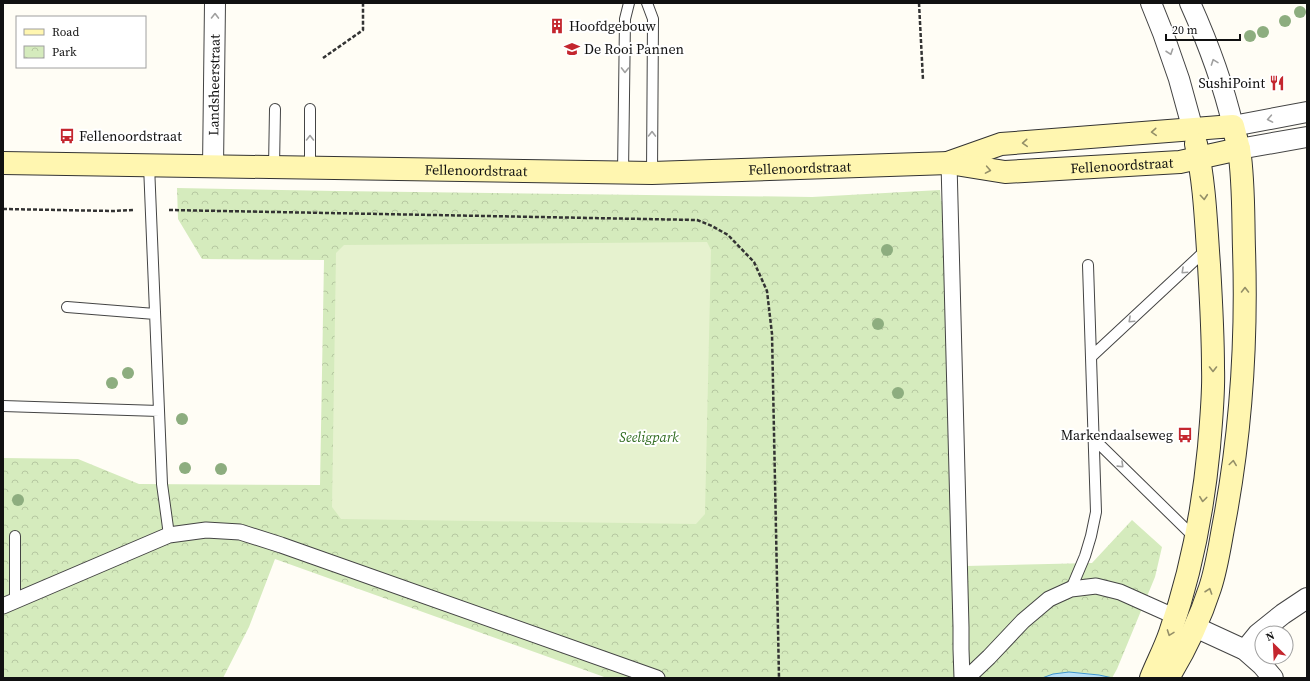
<svg xmlns="http://www.w3.org/2000/svg" width="1310" height="681" font-family="'Source Serif 4',serif">
	<style>
		.park { fill: url(#park-crowns) }
		.pitch { fill: #e6f2cf }
		.water { fill: #b9e0f7; stroke: #3f96cf }
		.lines { fill: none; stroke-linecap: round; stroke-linejoin: round }
		.service-casing { stroke: #444; stroke-width: 12 }
		.pedestrian-casing { stroke: #444; stroke-width: 17 }
		.minor-casing { stroke: #444; stroke-width: 22 }
		.secondary-casing { stroke: #333; stroke-width: 24 }
		.path { stroke: #333; stroke-width: 2.5; stroke-dasharray: 4 2; stroke-linecap: butt }
		.service { stroke: #fff; stroke-width: 10 }
		.pedestrian { stroke: #fff; stroke-width: 15 }
		.minor { stroke: #fff; stroke-width: 20 }
		.secondary { stroke: #fff6b0; stroke-width: 22 }
		.tree { fill: #8dad7f }
		.oneway { stroke: #a0a0a0 }
		.oneway2 { stroke: #948f68 }
		.labels { text-anchor: middle; stroke-width: 4; stroke-linejoin: round; paint-order: stroke }
		.poi-label { font-size: 14px; fill: #111; stroke: #fff; text-anchor: start }
		.street-label { font-size: 14px; fill: #111; stroke: #fff }
		.park-label { font-size: 14px; font-style: italic; fill: #2f6b1f; stroke: #fff }
	</style>
	<defs>
		<pattern id="park-crowns" width="20" height="18" patternUnits="userSpaceOnUse"><rect width="20" height="18" fill="#d5ebbd"/><path d="M2 6a3 3 0 1 1 6 0M12 15a3 3 0 1 1 6 0" fill="none" stroke="#b6c8a1"/></pattern>
	</defs>
	<rect width="100%" height="100%" fill="#fffdf5"/>
	<path class="park" d="M177 188 337 191 812 197 940 190 941 201 956 200 966 566 1092 563 1132 520 1162 547 1155 577 1117 669 1112 678C1088 672 1065 670 1042 678H607L275 559 249 627 223 678H3V458L78 459 139 484 320 485 324 260 202 259 178 219Z"/>
	<path class="pitch" d="M707 242 711 250 705 514 696 524 341 519 332 507 336 253 344 245Z"/>
	<path class="water" d="M1069 672 1099 675 1113 678H1042L1053 674Z"/>
	<g class="lines">
		<defs>
			<path id="service" d="M647 3 653 19 652 173
				M149 165 162 484 169 535
				M274 167 275 109
				M310 168V109
				M623 173 625 19 629 3
				M67 307 155 314
				M1091 357 1207 249
				M3 406 159 411
				M1093 438 1196 539
				M1071 589 1085 556 1091 536 1096 512 1088 265
				M15 601V536"/>
			<path id="pedestrian" d="M949 163 961 627V649L962 678
				M3 606 169 535 206 530 240 532 281 545 657 678
				M967 678 989 657 1023 621 1049 599 1071 589 1096 586 1120 592 1167 613"/>
			<g id="minor">
				<path d="M1151 3 1163 33 1179 79 1193 130"/>
				<path d="M1190 3C1208 43 1223 83 1233 126L1307 112"/>
				<path d="M1239 149 1307 137"/>
				<path id="s1" d="M213 167 215 3"/>
				<path d="M1195 627 1245 650 1262 665 1273 678"/>
				<path d="M1245 650 1258 634 1283 614 1307 598"/>
			</g>
			<g id="secondary">
				<path d="M950 162 1001 144 1233 126C1235 134 1237 141 1239 149 1244 182 1243 216 1244 249 1247 340 1241 433 1224 523 1220 544 1217 567 1210 588 1200 619 1185 650 1168 678"/>
				<path id="s2" d="M3 163 652 173 949 163 1005 172 1180 162 1239 149"/>
				<path d="M1151 678C1157 663 1165 648 1170 633 1191 573 1203 510 1209 447 1211 421 1214 394 1213 368 1213 334 1211 299 1209 265 1206 225 1205 184 1196 144"/>
			</g>
		</defs>
		<use href="#service" class="service-casing"/>
		<use href="#pedestrian" class="pedestrian-casing"/>
		<use href="#minor" class="minor-casing"/>
		<use href="#secondary" class="secondary-casing"/>
		<path class="path" d="M919 3 923 80
			M323 58 363 30V3
			M3 209 113 211 134 210
			M169 210 697 220 712 226 728 235 754 262 767 291 772 334 779 678"/>
		<use href="#service" class="service"/>
		<use href="#pedestrian" class="pedestrian"/>
		<use href="#minor" class="minor"/>
		<use href="#secondary" class="secondary"/>
	</g>
	<g class="tree">
		<circle cx="1300" cy="12" r="6"/>
		<circle cx="1285" cy="21" r="6"/>
		<circle cx="1263" cy="32" r="6"/>
		<circle cx="1250" cy="36" r="6"/>
		<circle cx="887" cy="250" r="6"/>
		<circle cx="878" cy="324" r="6"/>
		<circle cx="128" cy="373" r="6"/>
		<circle cx="112" cy="383" r="6"/>
		<circle cx="898" cy="393" r="6"/>
		<circle cx="182" cy="419" r="6"/>
		<circle cx="185" cy="468" r="6"/>
		<circle cx="221" cy="469" r="6"/>
		<circle cx="18" cy="500" r="6"/>
	</g>
	<defs><path id="oneway-chevron" d="M-2-3.5L2.5 0L-2 3.5" fill="none" stroke-width="1.6" stroke-linecap="round" stroke-linejoin="round"/></defs>
	<g class="oneway">
		<use href="#oneway-chevron" transform="translate(215 16) rotate(-89)"/>
		<use href="#oneway-chevron" transform="translate(1170 52) rotate(71)"/>
		<use href="#oneway-chevron" transform="translate(1214 62) rotate(-110)"/>
		<use href="#oneway-chevron" transform="translate(625 70) rotate(91)"/>
		<use href="#oneway-chevron" transform="translate(1270 119) rotate(170)"/>
		<use href="#oneway-chevron" transform="translate(652 134) rotate(-89)"/>
		<use href="#oneway-chevron" transform="translate(310 138) rotate(-90)"/>
		<use href="#oneway-chevron" transform="translate(1184 271) rotate(137)"/>
		<use href="#oneway-chevron" transform="translate(1131 320) rotate(137)"/>
		<use href="#oneway-chevron" transform="translate(1121 465) rotate(44)"/>
	</g>
	<g class="oneway2">
		<use href="#oneway-chevron" transform="translate(1154 132) rotate(176)"/>
		<use href="#oneway-chevron" transform="translate(1025 143) rotate(176)"/>
		<use href="#oneway-chevron" transform="translate(988 170) rotate(10)"/>
		<use href="#oneway-chevron" transform="translate(1204 197) rotate(85)"/>
		<use href="#oneway-chevron" transform="translate(1245 290) rotate(-90)"/>
		<use href="#oneway-chevron" transform="translate(1213 369) rotate(90)"/>
		<use href="#oneway-chevron" transform="translate(1233 463) rotate(-82)"/>
		<use href="#oneway-chevron" transform="translate(1203 499) rotate(97)"/>
		<use href="#oneway-chevron" transform="translate(1209 591) rotate(-71)"/>
		<use href="#oneway-chevron" transform="translate(1170 633) rotate(110)"/>
	</g>
	<defs>
		<symbol id="building-bare" viewBox="-9 -9 18 18"><path d="M-4-6H4V6H1V3H-1V6H-4ZM-2.5-4.3h1.7v1.8h-1.7ZM.8-4.3h1.7v1.8H.8ZM-2.5-1h1.7V.8h-1.7ZM.8-1h1.7V.8H.8Z" fill="#c4262e" stroke="#fff" stroke-width="2.5" paint-order="stroke"/></symbol>
		<symbol id="school-bare" viewBox="-9 -9 18 18"><path d="M0-5L7-2L0 1L-7-2ZM-4 1L0 2.5L4 1V4Q0 6-4 4Z" fill="#c4262e" stroke="#fff" stroke-width="2.5" paint-order="stroke"/></symbol>
		<symbol id="restaurant-bare" viewBox="-9 -9 18 18"><path d="M-5-6h1v4h1v-4h1v4h1v-4h1v5L-1.5 .5V6h-2V.5L-5-1ZM5-6V6H3V1.5H1.5Q1.5-4 5-6Z" fill="#c4262e" stroke="#fff" stroke-width="2.5" paint-order="stroke"/></symbol>
		<symbol id="bus-bare" viewBox="-9 -9 18 18"><path d="M-5-6H5V4H4V6H2V4H-2V6H-4V4H-5ZM-3.5-4V0h7V-4ZM-3.5 1.2v1.5H-2V1.2ZM2 1.2v1.5H3.5V1.2Z" fill="#c4262e" stroke="#fff" stroke-width="2.5" paint-order="stroke"/></symbol>
	</defs>
	<g fill-rule="evenodd">
		<use href="#building-bare" x="546" y="15" width="22" height="22"/>
		<use href="#school-bare" x="561" y="38" width="22" height="22"/>
		<use href="#restaurant-bare" x="1266" y="72" width="22" height="22"/>
		<use href="#bus-bare" x="56" y="125" width="22" height="22"/>
		<use href="#bus-bare" x="1174" y="424" width="22" height="22"/>
	</g>
	<g class="labels">
		<g class="poi-label">
			<text x="569" y="31">Hoofdgebouw</text>
			<text x="584" y="54">De Rooi Pannen</text>
			<text x="1265" y="88" text-anchor="end">SushiPoint</text>
			<text x="79" y="141">Fellenoordstraat</text>
			<text x="1173" y="440" text-anchor="end">Markendaalseweg</text>
		</g>
		<g class="street-label">
			<text dy="5" stroke="none"><textPath href="#s1" startOffset="82">Landsheerstraat</textPath></text>
			<text dy="5" stroke="none"><textPath href="#s2" startOffset="1120">Fellenoordstraat</textPath></text>
			<text dy="5" stroke="none"><textPath href="#s2" startOffset="797">Fellenoordstraat</textPath></text>
			<text dy="5" stroke="none"><textPath href="#s2" startOffset="473">Fellenoordstraat</textPath></text>
		</g>
		<g class="park-label">
			<text x="649" y="442">Seeligpark</text>
		</g>
	</g>
	<rect width="1310" height="681" fill="none" stroke="#111111" stroke-width="8"/>
	<rect x="16" y="16" width="130" height="52" fill="#ffffff" stroke="#a0a0a0"/>
	<rect x="24" y="29" width="20" height="6" fill="#fff6b0" stroke="#a0a0a0"/>
	<text x="52" y="36" font-size="12" fill="#111111">Road</text>
	<rect x="24" y="46" width="20" height="12" fill="url(#park-crowns)" stroke="#a0a0a0"/>
	<text x="52" y="56" font-size="12" fill="#111111">Park</text>
	<g transform="translate(1274 645) rotate(336)"><circle r="19" fill="#ffffff" stroke="#a0a0a0"/>
	<path d="M0-3L7 15L0 10L-7 15Z" fill="#c4262e"/>
	<text y="-6" font-size="11" font-weight="bold" text-anchor="middle" fill="#111111">N</text>
	</g>
	<path d="M1166 34v6h74v-6" fill="none" stroke="#111111" stroke-width="2"/>
	<text x="1172" y="34" font-size="12" fill="#111111" stroke="#ffffff" stroke-width="3" paint-order="stroke">20 m</text>
</svg>
